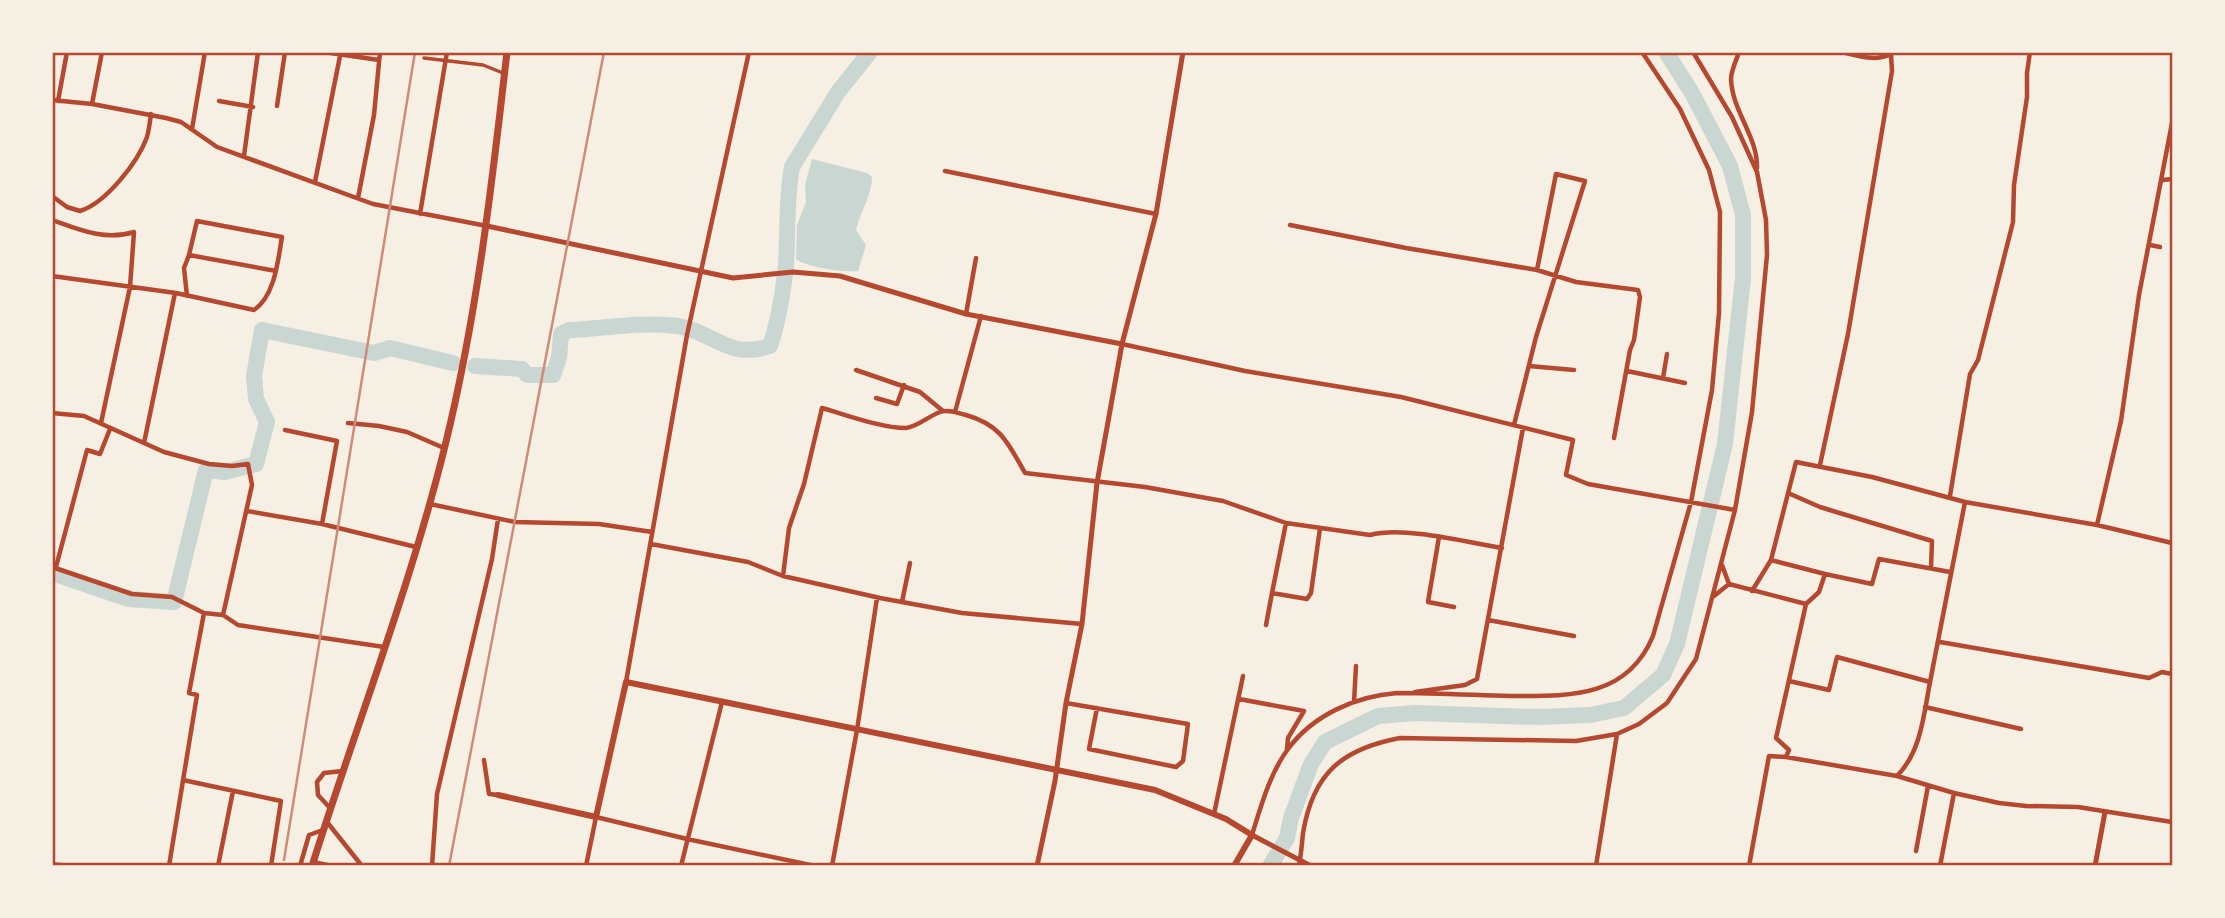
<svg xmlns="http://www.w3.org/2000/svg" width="2225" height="918" font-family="'Exo 2',sans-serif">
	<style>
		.water { fill: #c9d6d2 }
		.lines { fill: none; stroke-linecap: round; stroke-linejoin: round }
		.river { stroke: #c9d6d2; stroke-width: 16 }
		.pedestrian { stroke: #b5482f; stroke-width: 3.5 }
		.minor { stroke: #b5482f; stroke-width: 4.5 }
		.tertiary { stroke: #b5482f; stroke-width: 5 }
		.secondary { stroke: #b5482f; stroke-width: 6 }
		.trunk { stroke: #b5482f; stroke-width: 7 }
		.rail { stroke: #cf8b77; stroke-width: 2.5 }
		.neatline { fill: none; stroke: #b5482f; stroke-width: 2.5 }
	</style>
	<rect width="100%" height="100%" fill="#f6efe4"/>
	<path class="water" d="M812 159 867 173 872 177C872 195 860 212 856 230L866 245 858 271C844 273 806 267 796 259L797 225 806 202 805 185Z"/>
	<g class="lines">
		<path class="river" d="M475 366 522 369 527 375H553L559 358 561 334 569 330C604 329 642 321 678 326 714 332 727 360 770 346 779 320 783 293 786 265 788 233 786 199 792 167L838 92 870 52
			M52 573 128 599 174 602 206 470 225 472 256 464 267 422 256 399 254 376 262 330 374 353 390 348 453 363
			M1270 866 1287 838 1291 818 1311 764 1325 742 1378 716 1415 713 1537 717 1590 715 1624 708 1663 675 1677 644 1725 444 1743 278V215L1730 166 1692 93 1666 52"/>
		<path class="pedestrian" d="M424 58 483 65 503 73"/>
		<path class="minor" d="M324 52 379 60
			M1739 52C1736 61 1731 71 1731 79 1732 111 1758 137 1757 168
			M1842 52C1859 56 1879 63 1894 52
			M52 100 92 104 166 118 181 122 217 147 373 204 487 226
			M58 101 67 52
			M219 101 253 107
			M92 104 102 52
			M277 106 285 52
			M192 129 205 52
			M244 156 258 52
			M945 171 1156 214
			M2163 180 2172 179
			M315 182 340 56
			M52 196 67 207 80 211C106 203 138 162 147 137 149 130 150 122 151 114
			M358 198 374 115 380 52
			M420 214 447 52
			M52 220C80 230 105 241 134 232L130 287 101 423
			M1290 225 1406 248 1537 270 1576 282 1638 290 1640 297 1634 340 1630 350 1614 438
			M2150 245 2160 247
			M189 255 276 271
			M52 276 176 293 254 310C275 296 278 260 282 237L197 221 189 255 184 268 187 296
			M966 314 976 258
			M1122 344 1245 371 1401 397 1573 440 1566 475 1588 484 1735 510
			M1529 366 1574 370
			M856 370 920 392 943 411
			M1627 371 1685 383
			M1663 378 1667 354
			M876 398 897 404 904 385
			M955 412 981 316
			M52 413 84 416 164 452 209 464 232 466 248 464 252 485 223 615 204 613 172 597 132 594 52 567
			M348 423 379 426 407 432 444 448
			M1514 425 1536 337 1585 181 1556 174 1537 270
			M285 430 337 441 322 524
			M144 443 175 293
			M1820 465 1848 334 1892 71 1891 55
			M1788 493 1820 507 1932 541 1931 568
			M1950 496 1970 374 1978 360 2013 222 2014 185 2027 97V73L2030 52
			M430 504 515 522 599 524 652 532
			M247 511 322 524 416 547
			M1286 523 1272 593 1307 599 1311 593 1320 528
			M2097 525 2121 421 2139 295 2172 123
			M1439 537 1428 602 1454 607
			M651 544 748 562 783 576 880 598 962 613 1082 624
			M1722 565 1729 584
			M56 567 87 450 100 454 110 429
			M1825 574 1872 584 1879 559 1950 572
			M783 576 789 528 804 484 822 408C847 415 881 428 906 428 917 427 929 416 940 412 948 409 957 413 966 415 1001 425 1008 443 1025 473L1145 487 1223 501 1286 523 1370 535C1404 526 1466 542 1502 548
			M1752 591 1771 560
			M1714 596 1729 584 1806 604
			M902 602 910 563
			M223 615 238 625 384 647
			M1488 620 1574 636
			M1266 625 1272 593
			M1940 642 2149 678 2162 672 2172 674
			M1789 681 1829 690 1837 657 1930 682 1965 502
			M626 682 687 335 749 52
			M1415 692 1465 685 1477 679 1523 428
			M1239 699 1304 711 1288 738 1287 749
			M1354 702 1356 666
			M1066 703 1188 724 1183 761 1176 767 1089 749 1097 708
			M1925 707 2021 729
			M1786 757 1789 750 1776 738 1806 604 1819 592 1825 574 1771 560 1796 462 1872 477 1965 502 2097 525 2172 543
			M484 760 489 794 498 795
			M1897 776C1921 752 1924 714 1930 682
			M183 780 281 801 271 866
			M330 808 318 795 317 782 324 773 343 771
			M1214 814 1243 676
			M327 822 362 866
			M1252 835C1261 806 1270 773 1288 749 1313 715 1356 696 1397 693 1434 693 1473 695 1510 696 1568 696 1627 699 1653 636L1691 502 1712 390 1719 313 1720 212 1709 170 1680 109 1642 52
			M1916 851 1928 786
			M313 862 332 866
			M169 866 197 695 189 693 204 613
			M218 866 233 791
			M300 866 309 835 323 830
			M432 866 437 794 492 559 498 519
			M586 866 596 817 687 839 815 866
			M681 866 722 702
			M832 866 857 730 877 598
			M1299 866C1301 855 1302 844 1303 833 1313 773 1342 749 1400 738L1576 741 1617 734 1639 724 1667 703 1696 659 1735 510 1752 412 1767 255 1766 220 1757 172 1732 117 1693 52
			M1596 866 1617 734
			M1749 866 1769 756 1786 757 1897 776 1954 793 1999 803 2026 806 2078 807 2172 822
			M1940 866 1954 793"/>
		<path class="tertiary" d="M487 226 733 278 793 272 840 276 966 314 1122 344
			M1252 835 1311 866
			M1037 866 1055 781 1066 703 1082 624 1097 483 1122 344 1156 214 1183 52
			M2095 866 2105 812"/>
		<path class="secondary" d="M498 795 596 817 626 682 1155 790 1226 819 1252 835 1234 866
			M52 865 63 866"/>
		<path class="trunk" d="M312 866C356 726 410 588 445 446 477 316 492 184 507 52"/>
		<path class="rail" d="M284 860 415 52
			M449 866 604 52"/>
	</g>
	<rect width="2225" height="918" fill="none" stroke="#f6efe4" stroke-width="108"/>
	<rect x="54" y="54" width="2117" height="810" class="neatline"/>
</svg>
